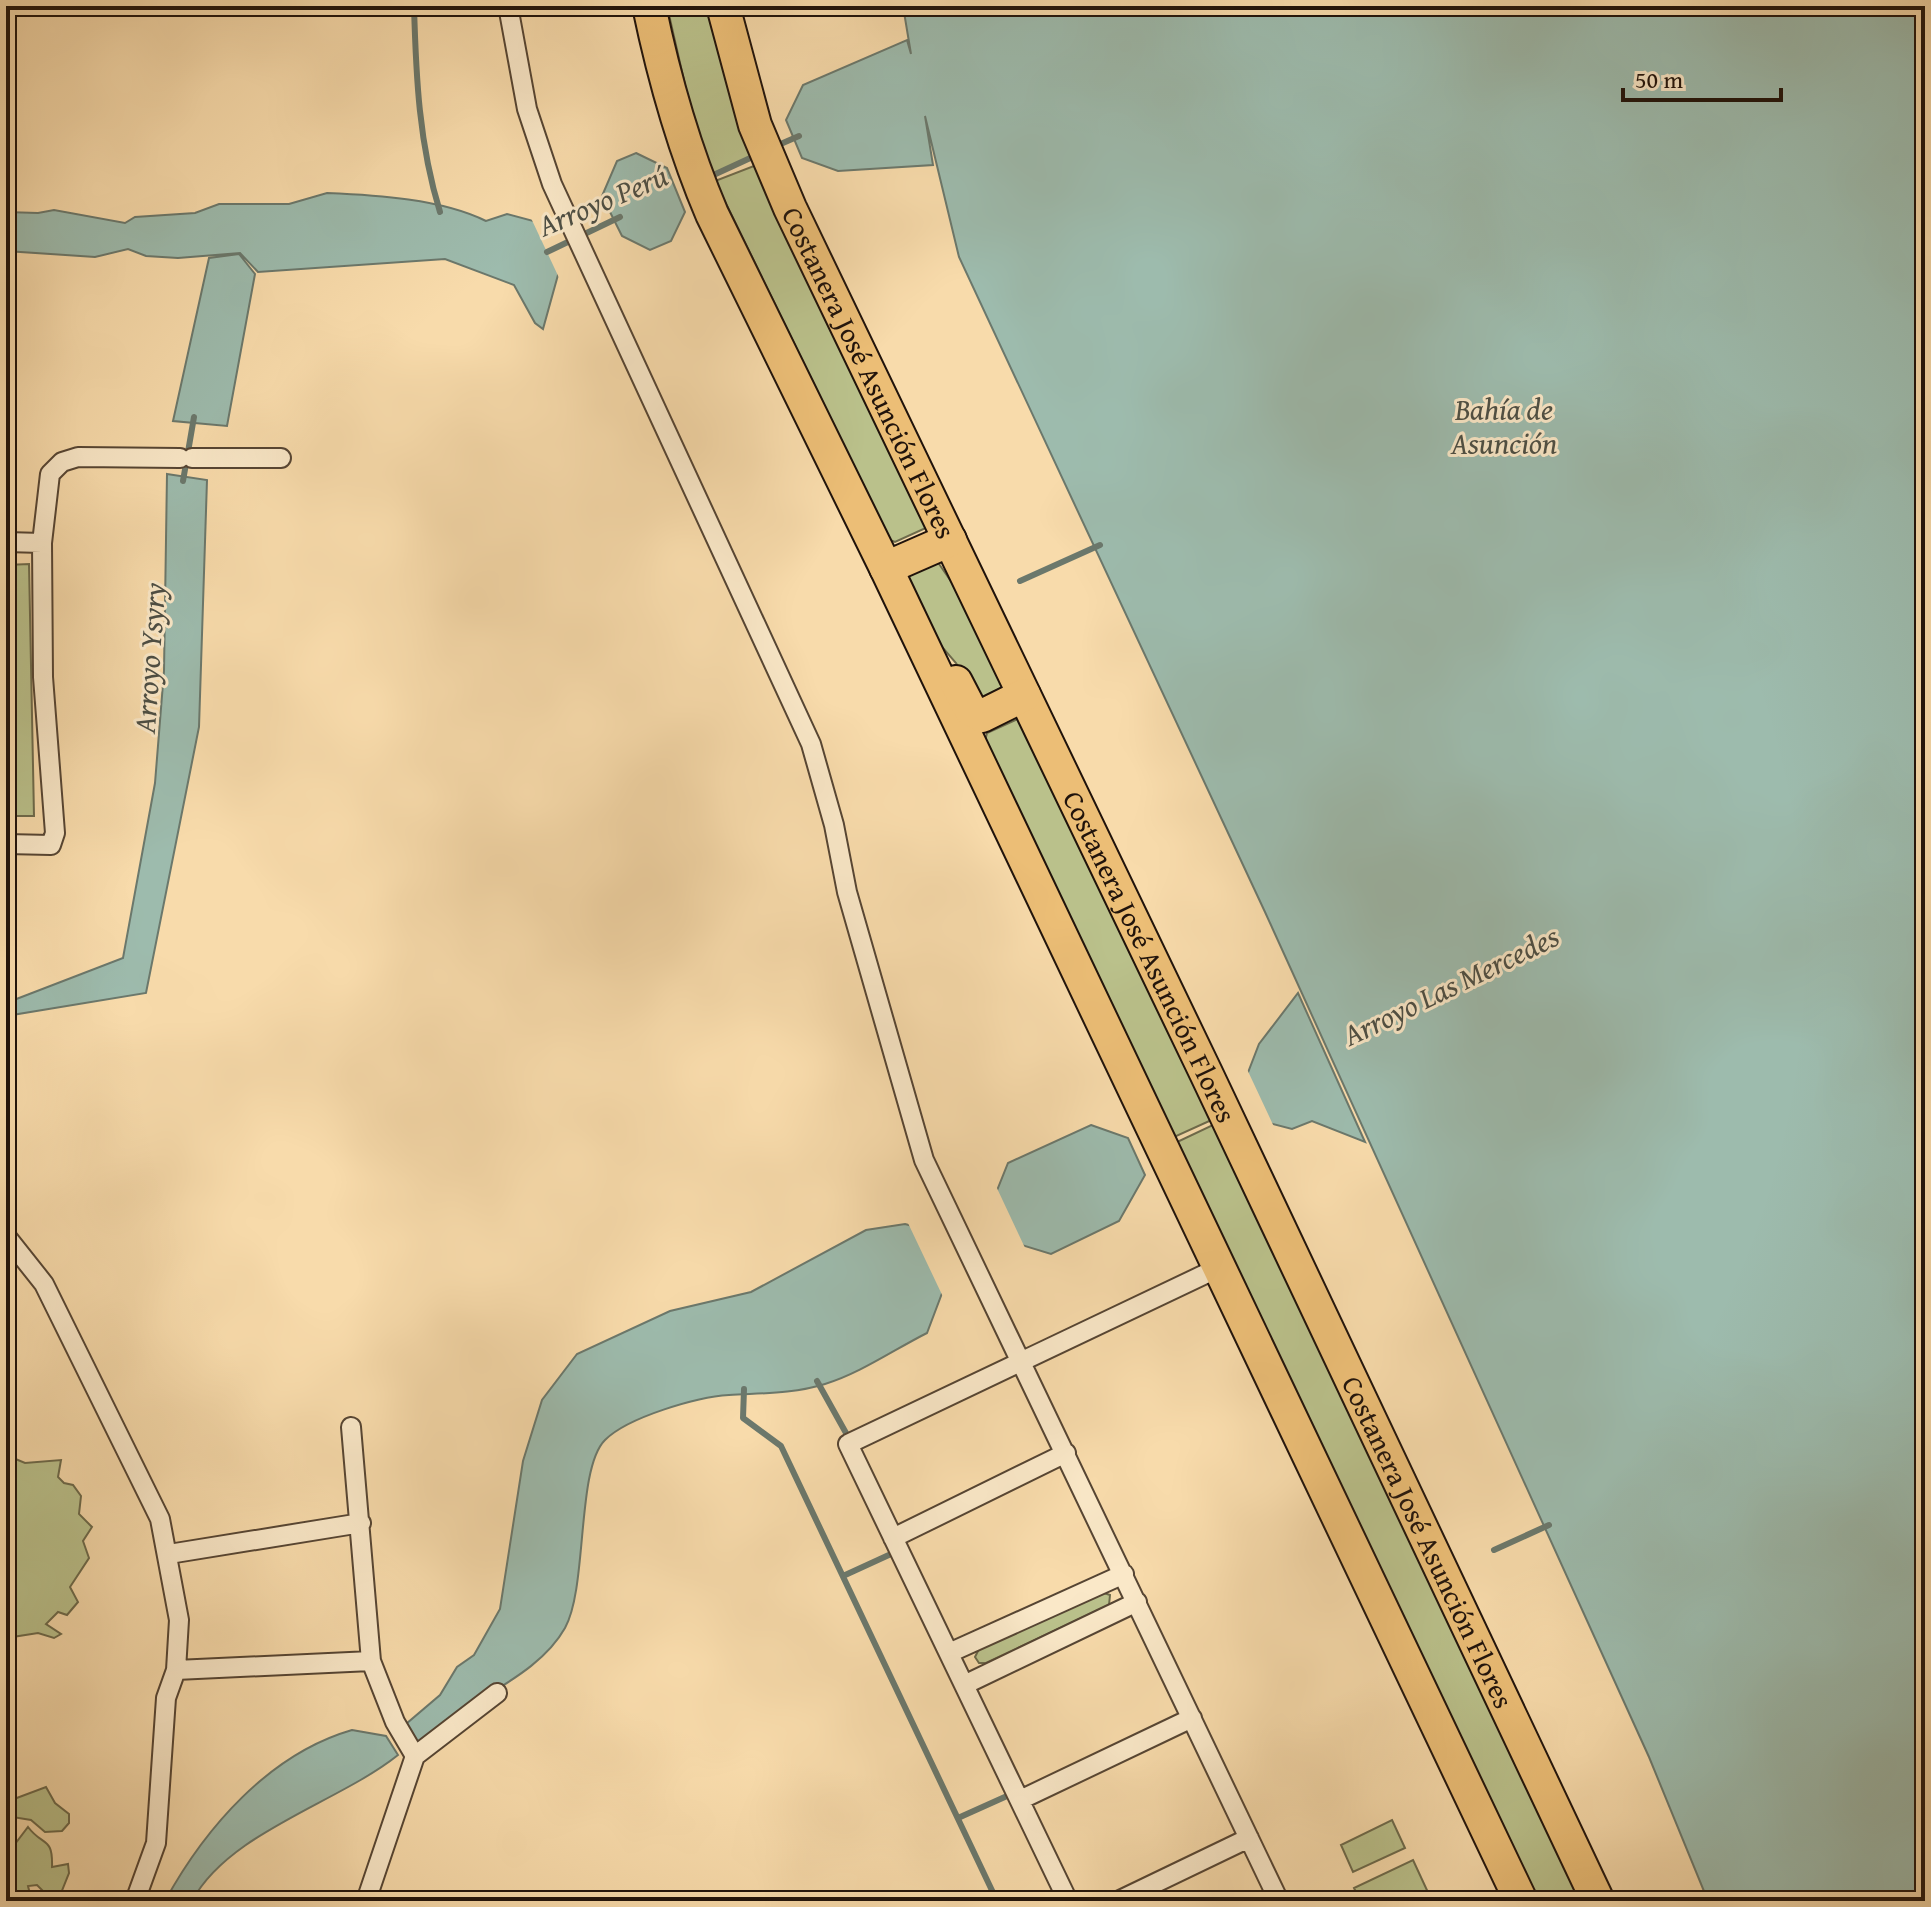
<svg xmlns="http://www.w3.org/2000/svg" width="1931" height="1907" font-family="'Gentium Book Plus',serif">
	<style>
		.green { fill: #bac18b; stroke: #6d6a4b; stroke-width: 2 }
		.water { fill: #9dbbad; stroke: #6b786c; stroke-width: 2 }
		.pier { fill: #f8dbab }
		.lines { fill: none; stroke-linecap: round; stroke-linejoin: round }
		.stream { stroke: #6b786c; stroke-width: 6 }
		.street-casing { stroke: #564533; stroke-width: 22 }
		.highway-casing { stroke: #20130b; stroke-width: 36 }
		.street { stroke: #fae8c8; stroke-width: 18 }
		.highway { stroke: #ecbe76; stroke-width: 32 }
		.labels { text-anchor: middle; stroke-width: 6; stroke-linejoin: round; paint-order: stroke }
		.street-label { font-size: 28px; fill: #20130b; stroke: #fae8c8 }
		.water-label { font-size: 30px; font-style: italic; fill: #4c4e44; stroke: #fae8c8 }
	</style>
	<rect width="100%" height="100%" fill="#f8dbab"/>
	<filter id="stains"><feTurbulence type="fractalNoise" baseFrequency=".0025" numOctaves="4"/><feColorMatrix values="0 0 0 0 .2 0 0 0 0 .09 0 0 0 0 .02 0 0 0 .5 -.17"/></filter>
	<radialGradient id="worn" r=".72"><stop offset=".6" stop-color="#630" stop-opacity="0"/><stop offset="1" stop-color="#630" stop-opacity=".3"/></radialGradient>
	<path class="green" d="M667 6H712L756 157 712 174 691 111Z
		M759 164 928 527 895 542 890 540 715 181Z
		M937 561 970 609 1003 687 978 699 956 663 936 640 908 580 910 574Z
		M29 564 34 816H6V565Z
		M1020 718 1216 1118 1172 1138 985 741 987 733Z
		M1217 1123 1585 1901H1535L1175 1143Z
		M6 1455 25 1463 61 1460 58 1477 64 1483 73 1485 81 1496 79 1514 92 1527 83 1541 89 1558 70 1587 78 1602 67 1615 58 1612 46 1624 61 1634 54 1638 38 1633 6 1638Z
		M1101 1592 1110 1595 1109 1605 986 1663H979L975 1657 979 1649Z
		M46 1787 55 1803 69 1814V1823L62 1831 45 1832 31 1820 6 1816V1802Z
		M1392 1820 1405 1848 1353 1872 1341 1845Z
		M28 1827C43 1847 53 1836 52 1867L68 1864 69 1873 59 1898H50L37 1885 28 1886 30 1894 24 1901 14 1899 6 1885V1847L12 1848Z
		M1413 1860 1432 1901H1360L1354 1888Z"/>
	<path class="water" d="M903 6H1925V1901H1708L1649 1757 1265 912 959 257 925 116 933 165 838 171 802 158 786 120 803 85 907 40 911 54Z
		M636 153 667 168 685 212 671 241 650 250 622 236 602 196 617 161Z
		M327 193C376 195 442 199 486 221L507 214 541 223 561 264 543 329 535 323 514 285 445 259 258 272 240 253 178 258 146 256 128 249 95 257 6 251V212L38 213 54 210 125 223 135 217 195 213 219 204H289Z
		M239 254 255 274 227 426 173 421 209 258Z
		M167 474 207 480 199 727 146 993 6 1016V1003L123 958 155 783 164 671Z
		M1298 993 1365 1142 1312 1121 1292 1129 1261 1121 1244 1083 1259 1044Z
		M1091 1125 1128 1138 1145 1175 1119 1221 1051 1254 1012 1242 994 1198 1008 1163Z
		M905 1224 931 1231 950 1272 927 1333C895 1349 859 1374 825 1384 793 1394 761 1393 729 1395 697 1397 628 1417 605 1440 576 1469 588 1586 565 1628 547 1660 512 1680 483 1698 461 1712 441 1730 420 1746L406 1724 440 1695 457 1667 474 1655 500 1609 523 1461 542 1400 577 1354 670 1311 751 1292 866 1230Z
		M352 1730 386 1736 398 1755C338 1803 229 1832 192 1901H165C205 1828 269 1754 352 1730Z"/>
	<path class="pier" d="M530 216 544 220 565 263 561 282Z
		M1246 1067 1275 1129 1258 1123 1240 1084Z
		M995 1184 1026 1250 1008 1243 990 1199Z
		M907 1221 935 1230 954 1272 945 1301Z"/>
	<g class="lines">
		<path class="stream" d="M414 6C416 77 419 144 440 212
			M776 146 799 136
			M707 178 759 154
			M547 252 620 217
			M183 481 194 417
			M1020 581 1100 545
			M817 1381 846 1433
			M744 1389 743 1418 781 1446 997 1901
			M1494 1550 1549 1525
			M843 1576 891 1554
			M958 1818 1007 1796"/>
		<defs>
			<path id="street" d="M508 6 527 109 552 184 811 744 834 825 847 892 924 1160 1279 1901
				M192 458H281
				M6 542 42 543
				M6 844 51 845 55 833 43 677 42 543 50 474 62 462 78 457 180 458
				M6 1236 44 1284 160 1519 179 1620 176 1670 166 1698 156 1843 135 1901
				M351 1427 371 1661 395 1722 415 1756
				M893 1538 1066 1453
				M169 1554 361 1523
				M949 1653 1124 1574
				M176 1670 371 1661
				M964 1685 1137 1602
				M1020 1800 1192 1718
				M366 1901 415 1756 497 1693
				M1068 1901 848 1444 1220 1267
				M1118 1901 1249 1838"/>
			<g id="highway">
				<path d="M649 6C664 78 683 146 712 214L886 568 1521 1901"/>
				<path id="s1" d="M723 6 755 125 790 208 1206 1073 1598 1901"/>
				<path d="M886 568 950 540"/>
				<path d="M956 682 970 709 982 716 1024 695"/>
			</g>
		</defs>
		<use href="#street" class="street-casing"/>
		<use href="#highway" class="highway-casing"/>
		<use href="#street" class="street"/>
		<use href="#highway" class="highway"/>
	</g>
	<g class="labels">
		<g class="street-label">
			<text dy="10" stroke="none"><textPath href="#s1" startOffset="396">Costanera José Asunción Flores</textPath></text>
			<text dy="10" stroke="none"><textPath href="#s1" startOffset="1044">Costanera José Asunción Flores</textPath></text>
			<text dy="10" stroke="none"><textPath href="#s1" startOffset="1692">Costanera José Asunción Flores</textPath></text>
		</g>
		<g class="water-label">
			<text transform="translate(603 201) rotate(-23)" y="10">Arroyo Perú</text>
			<text x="1504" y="420">Bahía de<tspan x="1504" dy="34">Asunción</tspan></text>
			<text transform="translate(150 658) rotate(-86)" y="10">Arroyo Ysyry</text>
			<text transform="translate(1451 986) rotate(-26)" y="10">Arroyo Las Mercedes</text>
		</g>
	</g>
	<rect width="1931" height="1907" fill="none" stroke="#f8dbab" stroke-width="32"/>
	<rect x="8" y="8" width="1915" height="1891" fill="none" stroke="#20130b" stroke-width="4"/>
	<rect x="16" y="16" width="1899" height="1875" fill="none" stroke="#20130b" stroke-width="2"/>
	<path d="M1623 88v12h158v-12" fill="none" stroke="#20130b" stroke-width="4"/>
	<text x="1635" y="88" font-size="24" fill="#20130b" stroke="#fae8c8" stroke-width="6" paint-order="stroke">50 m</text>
	<rect width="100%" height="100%" filter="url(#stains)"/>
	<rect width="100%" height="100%" fill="url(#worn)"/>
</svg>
